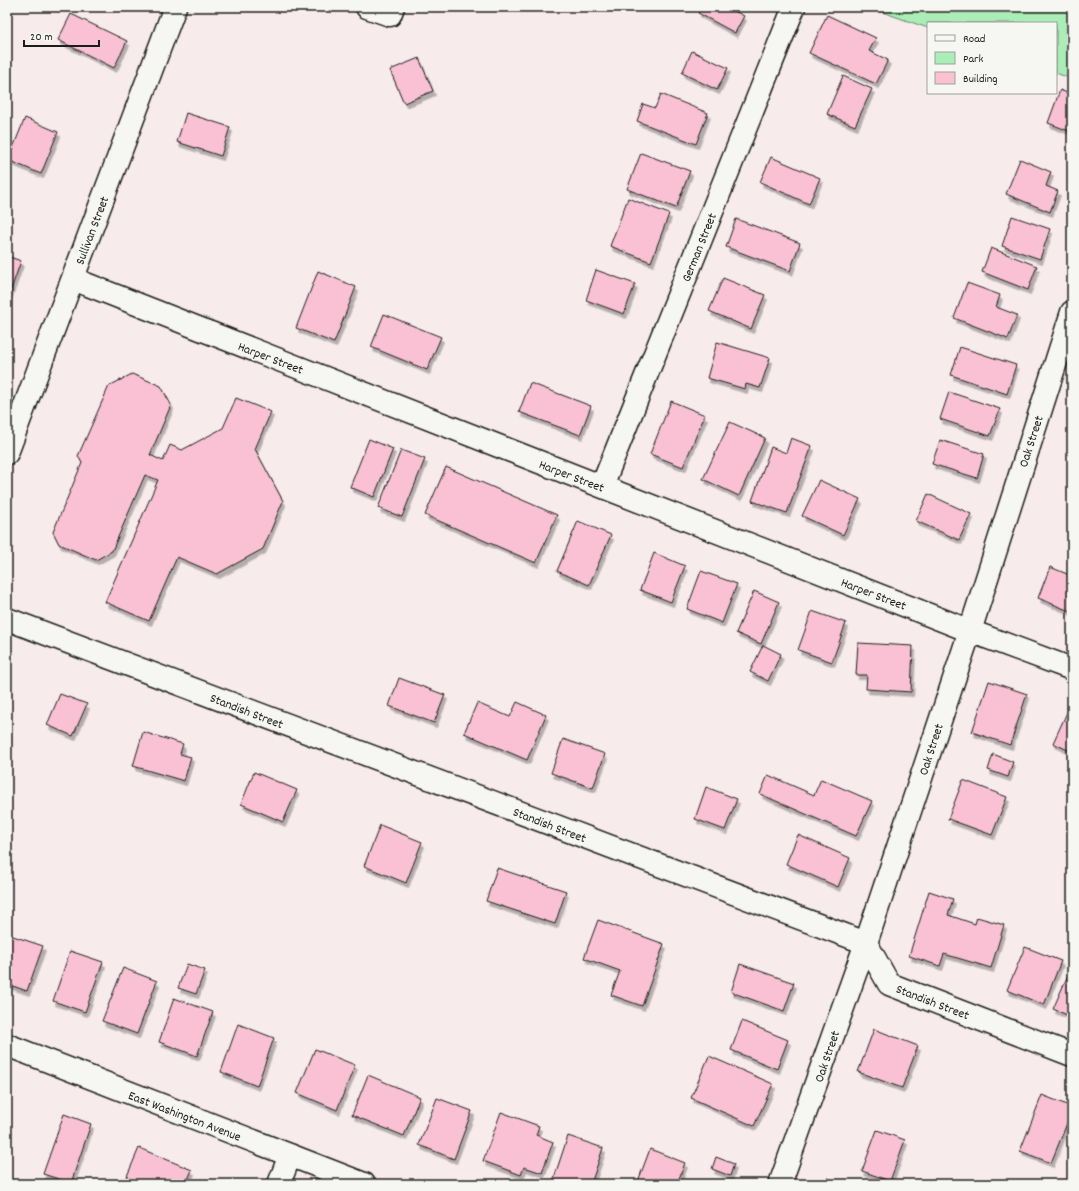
<svg xmlns="http://www.w3.org/2000/svg" width="1079" height="1191" font-family="Dekko,sans-serif">
	<style>
		.green { fill: #abedb6; stroke: #648469 }
		.building { fill: #fac1d5; stroke: #1c1c1c; filter: url(#shadow) }
		.lines { fill: none; stroke-linecap: round; stroke-linejoin: round }
		.minor-casing { stroke: #1c1c1c; stroke-width: 25 }
		.minor { stroke: #f6f6f2; stroke-width: 22 }
		.labels { text-anchor: middle; stroke-width: 3; stroke-linejoin: round; paint-order: stroke }
		.street-label { font-size: 13px; fill: #1c1c1c; stroke: #f6f6f2 }
	</style>
	<defs>
		<filter id="shadow"><feDropShadow dx="2.5" dy="4.5" stdDeviation="0" flood-color="#0004"/></filter>
	</defs>
	<rect width="100%" height="100%" fill="#f7ebec"/>
	<filter id="ink" filterUnits="userSpaceOnUse"><feTurbulence type="fractalNoise" baseFrequency=".025" numOctaves="2"/><feDisplacementMap in="SourceGraphic" scale="8" xChannelSelector="R" yChannelSelector="G"/><feConvolveMatrix kernelMatrix="1 2 1 2 8 2 1 2 1" color-interpolation-filters="sRGB"/></filter>
	<g filter="url(#ink)">
		<path class="green" d="M868 7H1072V79L1056 73V23H928V28Z"/>
		<path class="building" d="M701 7H727L744 16 735 33 698 13Z
			M71 14 127 41 114 68 58 40Z
			M827 15 876 38 869 51 888 60 876 84 809 53Z
			M692 51 728 68 717 90 682 73Z
			M419 58 433 91 404 103 390 70Z
			M843 76 872 89 855 126 827 114Z
			M1060 90 1072 95V132L1048 123Z
			M661 94 708 113 696 144 637 121 643 104 655 108Z
			M186 113 230 127 221 156 177 142Z
			M25 118 58 132 41 174 8 160Z
			M641 153 690 171 676 208 627 189Z
			M771 157 820 178 809 204 760 182Z
			M1020 159 1051 172 1046 186 1058 191 1050 212 1006 194Z
			M628 198 669 214 651 262 610 246Z
			M1012 216 1050 229 1040 259 1002 246Z
			M736 219 800 243 790 271 726 247Z
			M991 248 1037 266 1028 290 982 272Z
			M7 256 21 261 9 295 7 294Z
			M596 270 635 284 624 314 586 300Z
			M318 271 356 287 334 343 296 328Z
			M723 278 765 295 751 329 709 311Z
			M967 283 1000 295 996 307 1017 315 1008 339 954 318Z
			M384 314 441 337 427 370 371 347Z
			M717 342 770 358 760 388 746 384 745 389 707 378Z
			M960 347 1016 365 1007 394 951 375Z
			M132 374 161 386 171 405 150 455 163 461 170 445 182 450 223 428 236 398 271 412 255 449 283 501 263 549 217 574 177 557 149 621 105 602 158 480 145 475 112 551 96 560 59 544 53 532 82 463 78 456 109 386Z
			M530 383 591 406 580 435 519 412Z
			M949 392 1000 409 990 436 940 419Z
			M671 401 705 415 683 467 650 454Z
			M730 422 765 438 739 496 703 479Z
			M791 438 812 446 787 513 752 501 771 447 786 453Z
			M369 439 393 449 374 497 350 487Z
			M940 440 984 454 977 478 932 464Z
			M401 450 425 459 402 517 378 508Z
			M446 467 557 515 536 563 425 515Z
			M819 480 860 499 843 535 802 516Z
			M928 494 971 514 959 540 916 521Z
			M578 521 611 535 589 585 557 571Z
			M654 553 685 566 671 602 640 590Z
			M1050 567 1072 576V612L1038 598Z
			M701 571 737 584 722 623 687 609Z
			M754 591 779 602 761 644 736 633Z
			M812 611 846 623 832 662 798 650Z
			M858 643 913 646 911 692 866 689 867 675H856Z
			M763 645 781 654 768 681 750 672Z
			M399 678 445 695 434 723 389 706Z
			M989 681 1027 694 1010 745 972 732Z
			M60 694 87 704 73 736 47 725Z
			M517 702 546 715 527 760 464 733 477 703 510 717Z
			M1069 708 1072 709V752L1053 743Z
			M143 732 183 744 180 754 191 757 184 781 133 766Z
			M563 739 605 754 593 788 551 773Z
			M993 754 1013 762 1008 777 988 770Z
			M254 772 297 790 283 822 241 804Z
			M768 775 814 795 821 779 872 801 856 836 760 794Z
			M963 780 1007 797 992 835 948 819Z
			M706 787 737 799 725 830 695 819Z
			M380 825 422 842 406 883 364 866Z
			M798 835 850 858 838 887 786 864Z
			M497 868 566 891 555 924 486 901Z
			M929 891 953 899 948 915 975 924 977 917 1004 925 991 968 944 954 940 966 909 956Z
			M598 920 664 944 642 1006 611 995 620 971 584 958Z
			M7 934 43 946 27 991 7 984Z
			M1025 947 1061 961 1044 1005 1007 990Z
			M70 951 103 962 85 1012 53 1001Z
			M187 964 205 970 196 994 178 988Z
			M740 964 794 983 784 1011 731 992Z
			M1072 966V1017L1053 1009Z
			M123 968 157 981 137 1034 102 1021Z
			M174 998 213 1012 197 1056 159 1042Z
			M742 1021 788 1040 777 1069 731 1050Z
			M238 1024 274 1038 257 1086 221 1072Z
			M874 1029 918 1046 902 1088 858 1072Z
			M315 1049 355 1065 337 1110 297 1093Z
			M709 1056 773 1084 754 1126 691 1098Z
			M368 1075 420 1097 404 1136 352 1115Z
			M1042 1095 1072 1107V1111L1051 1163 1020 1151Z
			M437 1098 472 1111 454 1159 419 1145Z
			M501 1112 539 1126 536 1135 553 1142 542 1173 524 1167 521 1175 483 1161Z
			M64 1114 91 1124 71 1183 43 1174Z
			M877 1130 905 1140 890 1181 862 1171Z
			M568 1136 603 1148 591 1184H552Z
			M139 1148 192 1170 186 1184 124 1183Z
			M650 1149 685 1163 677 1184H637Z
			M716 1157 734 1164 730 1176 712 1169Z
			M827 1178 844 1184H825Z"/>
		<g class="lines">
			<defs>
				<path id="minor" d="M367 7 390 15 393 7
					M73 279 970 631 1072 669
					M7 453 175 7
					M602 486 794 7
					M7 619 866 943 889 984 1072 1055
					M7 1045 364 1184
					M279 1184 290 1155
					M780 1184 866 943 970 631 1072 312"/>
			</defs>
			<use href="#minor" class="minor-casing"/>
			<use href="#minor" class="minor"/>
		</g>
	</g>
	<g class="labels">
		<g class="street-label">
			<text transform="translate(91 230) rotate(-69)" y="5">Sullivan Street</text>
			<text transform="translate(698 247) rotate(-68)" y="5">German Street</text>
			<text transform="translate(271 357) rotate(21)" y="5">Harper Street</text>
			<text transform="translate(1030 441) rotate(-72)" y="5">Oak Street</text>
			<text transform="translate(572 475) rotate(21)" y="5">Harper Street</text>
			<text transform="translate(874 593) rotate(21)" y="5">Harper Street</text>
			<text transform="translate(247 710) rotate(21)" y="5">Standish Street</text>
			<text transform="translate(930 749) rotate(-72)" y="5">Oak Street</text>
			<text transform="translate(550 824) rotate(21)" y="5">Standish Street</text>
			<text transform="translate(933 1001) rotate(21)" y="5">Standish Street</text>
			<text transform="translate(826 1056) rotate(-71)" y="5">Oak Street</text>
			<text transform="translate(185 1115) rotate(21)" y="5">East Washington Avenue</text>
		</g>
	</g>
	<rect width="1079" height="1191" fill="none" stroke="#f6f6f2" stroke-width="24"/>
	<rect x="12" y="12" width="1055" height="1167" fill="none" stroke="#1c1c1c" stroke-width="1.5" filter="url(#ink)"/>
	<rect x="927" y="22" width="130" height="72" fill="#f6f6f2" stroke="#9f9f9c"/>
	<rect x="935" y="35" width="20" height="6" fill="#f6f6f2" stroke="#9f9f9c"/>
	<text x="963" y="42" font-size="12" fill="#1c1c1c">Road</text>
	<rect x="935" y="52" width="20" height="12" fill="#abedb6" stroke="#9f9f9c"/>
	<text x="963" y="62" font-size="12" fill="#1c1c1c">Park</text>
	<rect x="935" y="72" width="20" height="12" fill="#fac1d5" stroke="#9f9f9c"/>
	<text x="963" y="82" font-size="12" fill="#1c1c1c">Building</text>
	<path d="M24 40v6h75v-6" fill="none" stroke="#1c1c1c" stroke-width="2"/>
	<text x="30" y="40" font-size="12" fill="#1c1c1c" stroke="#f6f6f2" stroke-width="3" paint-order="stroke">20 m</text>
</svg>
